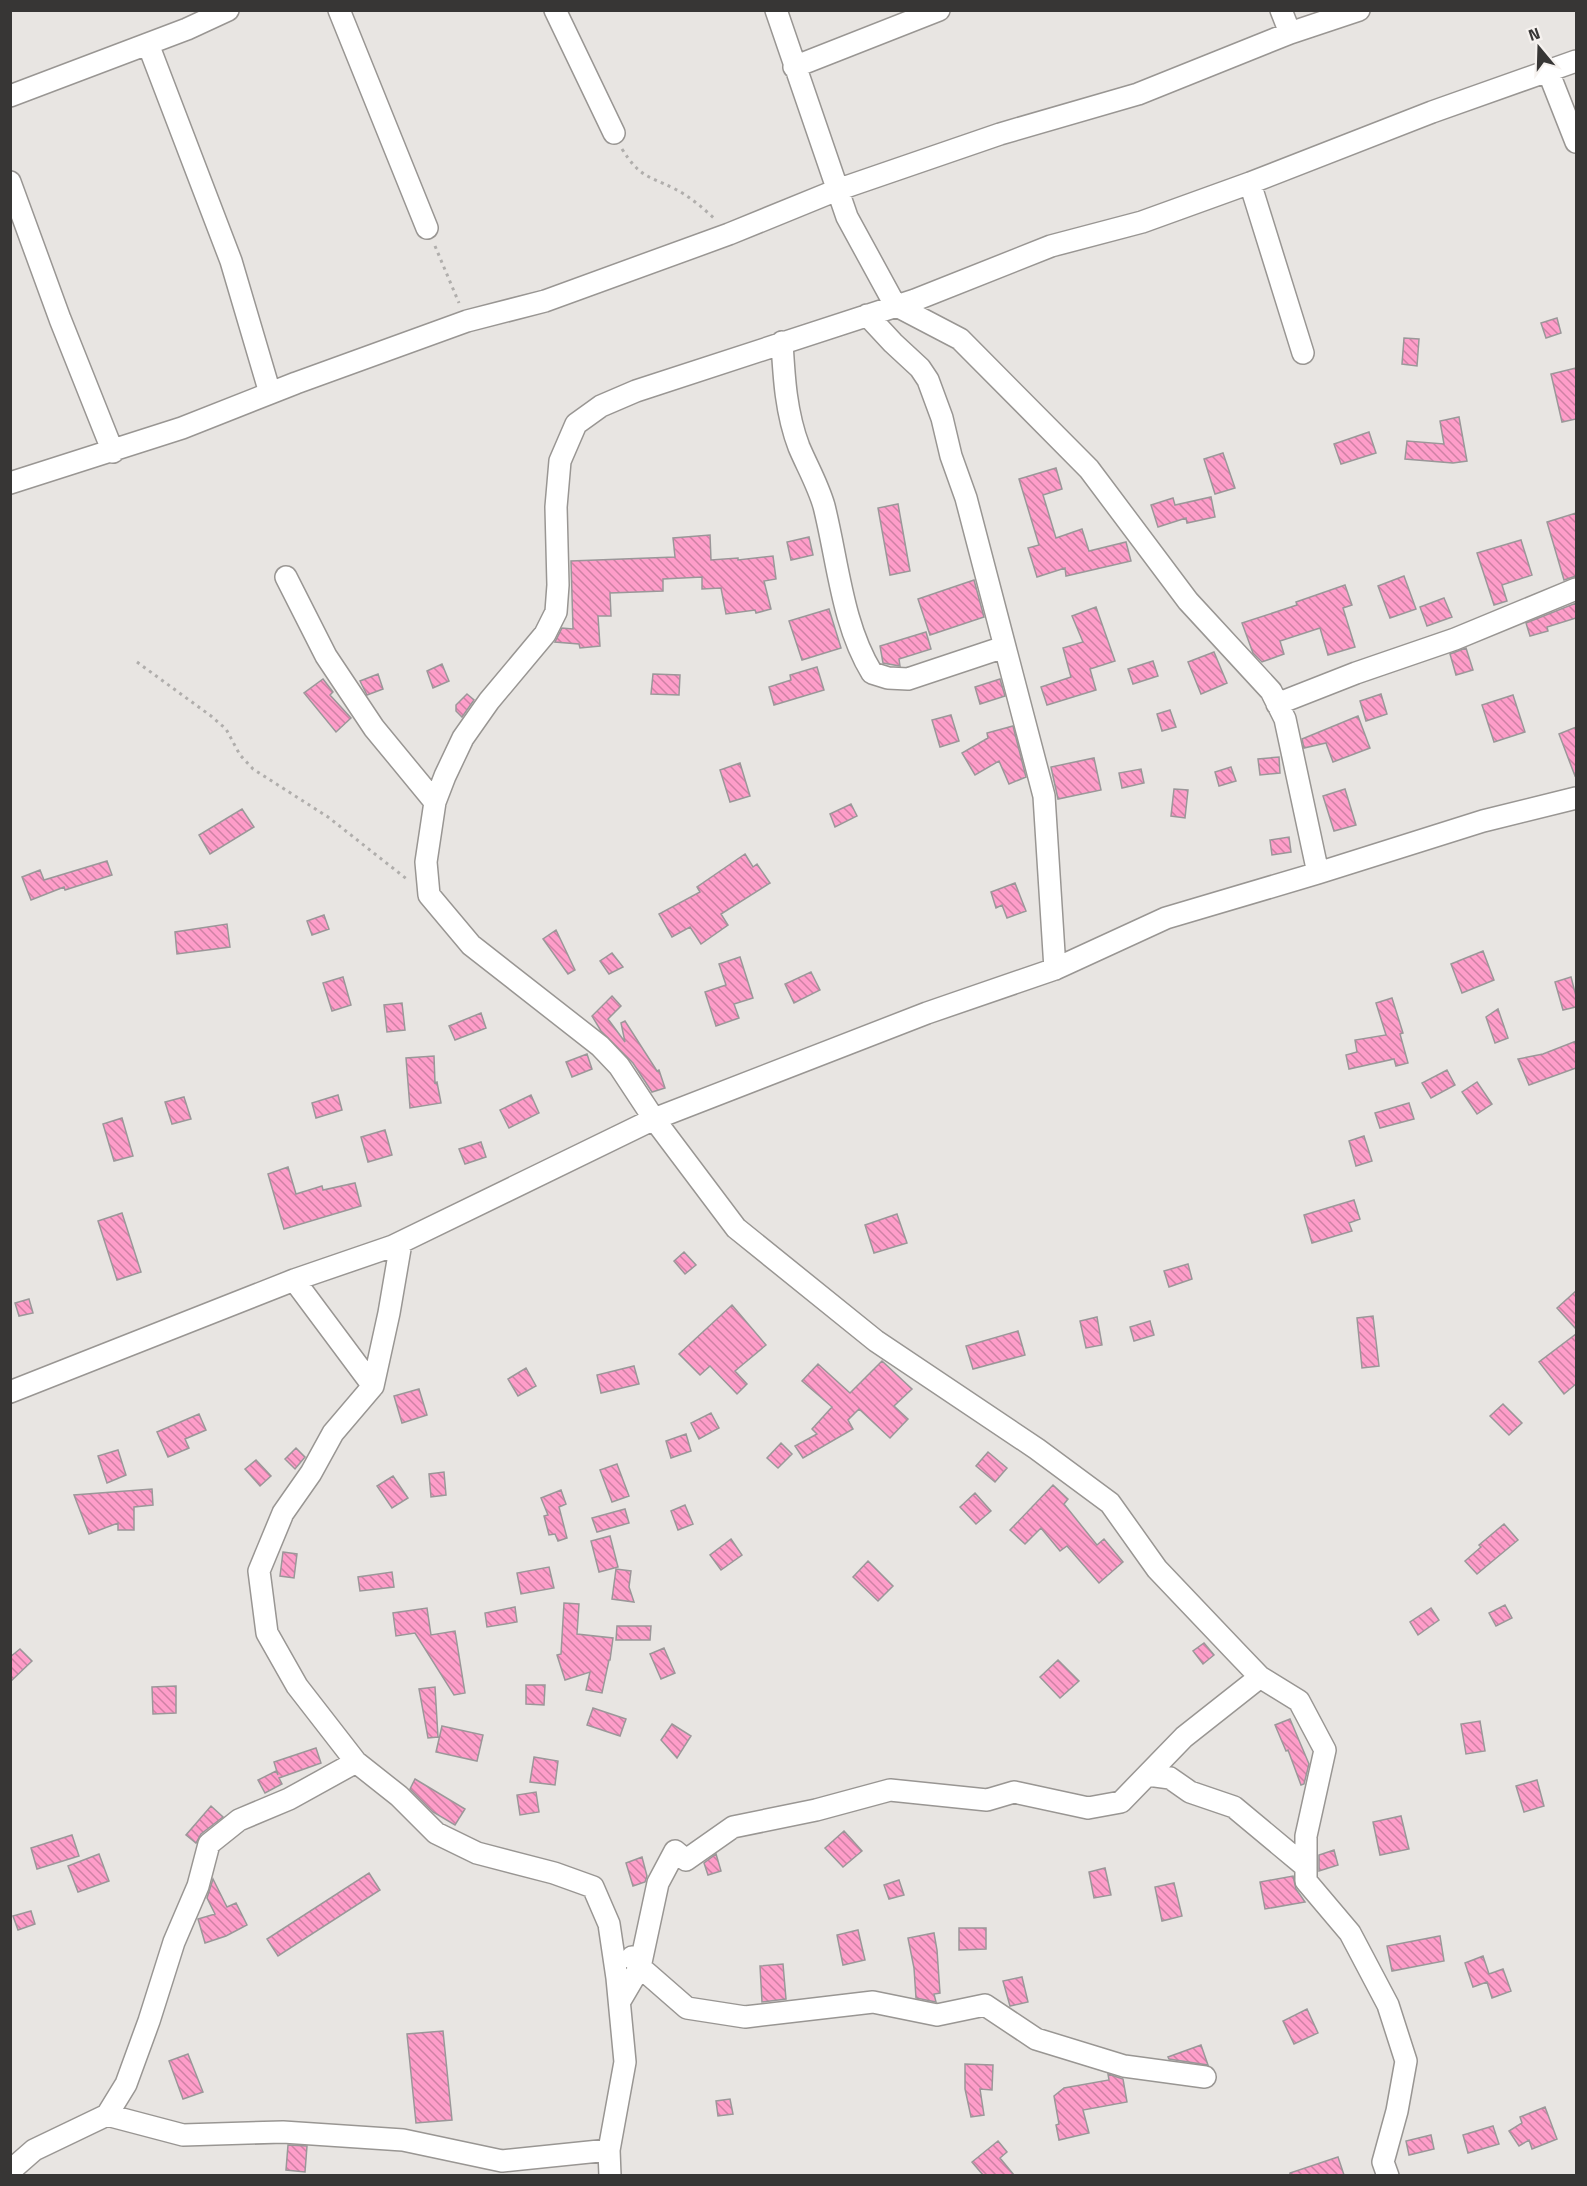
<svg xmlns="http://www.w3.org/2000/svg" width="1587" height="2186" font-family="'Titillium Web',sans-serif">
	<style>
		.building { fill: url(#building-back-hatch); stroke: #9b9799; stroke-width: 1.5 }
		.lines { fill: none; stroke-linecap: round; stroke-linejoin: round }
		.minor-casing { stroke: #999693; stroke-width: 24 }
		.path { stroke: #b0aeac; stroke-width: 3; stroke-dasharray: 3 4.5; stroke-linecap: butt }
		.minor { stroke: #fff; stroke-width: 21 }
	</style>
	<defs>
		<pattern id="building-back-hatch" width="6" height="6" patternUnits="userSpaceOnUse" patternTransform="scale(1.5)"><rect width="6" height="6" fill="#fe9dc9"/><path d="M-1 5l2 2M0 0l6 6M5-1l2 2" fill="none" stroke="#ce81a4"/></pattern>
	</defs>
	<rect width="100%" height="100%" fill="#e8e5e2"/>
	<path class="building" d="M1557 318 1561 333 1546 338 1541 323Z
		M1404 338 1419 339 1417 366 1402 364Z
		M1576 368V419L1562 422 1551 374Z
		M1459 417 1467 461 1453 463 1405 459 1407 441 1444 444 1440 421Z
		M1369 432 1376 453 1341 464 1334 444Z
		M1223 453 1235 488 1215 494 1204 459Z
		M1056 468 1062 489 1043 495 1056 538 1082 529 1089 551 1126 542 1131 561 1066 576 1065 568 1037 577 1028 548 1039 545 1019 479Z
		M1211 497 1215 517 1187 523 1186 518 1158 527 1151 505 1173 498 1175 505Z
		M898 504 910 571 890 575 878 508Z
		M1576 513V576L1564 580 1547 522Z
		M710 535 711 560 738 558V560L773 556 776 579 764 581 771 609 756 613 755 610 726 614 721 588 702 589V577L663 579V591L610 593 611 616H598L600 646 580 648 579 644 555 642 562 628 573 629 571 561 675 557 673 538Z
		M809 537 813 555 791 560 787 542Z
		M1521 540 1532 575 1502 585 1507 601 1494 605 1477 553Z
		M1404 576 1416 609 1390 618 1378 586Z
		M974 580 984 617 930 635 918 599Z
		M1345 585 1352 605 1343 608 1355 647 1328 655 1320 628 1280 641 1284 654 1262 662 1253 653 1242 623 1297 605 1296 602Z
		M1444 598 1452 617 1427 626 1420 607Z
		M1576 603V618L1547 627 1548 631 1530 636 1526 623Z
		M1096 607 1115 661 1090 669 1096 690 1047 705 1041 687 1071 677 1063 648 1083 642 1072 616Z
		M829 609 841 648 802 660 789 621Z
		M926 632 931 649 899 659 900 666 883 663 880 646Z
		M1466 648 1473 670 1456 675 1450 654Z
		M1214 652 1227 683 1201 694 1188 662Z
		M1153 661 1158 676 1133 684 1128 669Z
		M442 664 449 681 433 688 427 671Z
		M817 667 824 690 774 705 769 687 791 680 790 675Z
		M378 674 383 689 367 695 360 681Z
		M653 674 680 675 679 695 651 694Z
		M323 679 333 692 330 695 351 718 336 732 304 693Z
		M1000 679 1005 696 980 704 975 687Z
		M467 694 474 700 462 717 456 711V705Z
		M1381 694 1387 714 1366 721 1360 701Z
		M1513 695 1525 732 1494 742 1482 705Z
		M1170 710 1176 727 1162 731 1157 714Z
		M951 715 959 741 940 747 932 720Z
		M1358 716 1370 748 1333 762 1326 743 1304 748 1302 739Z
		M1013 726 1026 777 1009 784 999 761 975 775 962 753 988 738 987 733Z
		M1576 727V775L1575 776 1559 734Z
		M1279 757 1280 773 1260 775 1258 759Z
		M1094 758 1101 790 1058 799 1051 767Z
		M740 763 750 796 730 802 720 770Z
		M1231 767 1236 781 1219 786 1215 772Z
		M1141 769 1144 783 1122 788 1119 773Z
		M1174 789 1188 790 1185 818 1171 816Z
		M1345 789 1356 825 1334 831 1323 796Z
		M851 804 857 816 835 827 830 814Z
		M242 809 254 827 210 854 199 835Z
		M1289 837 1291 852 1272 855 1270 840Z
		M745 854 753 867 757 864 770 883 721 914 728 925 701 944 690 927 672 937 659 914 700 892 697 887Z
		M107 861 112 875 65 890 64 887 31 900 22 877 40 870 44 880Z
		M1015 883 1026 911 1007 918 1002 905 996 908 991 892Z
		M324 915 329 929 312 935 307 921Z
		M227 924 230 947 177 954 175 932Z
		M556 930 575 970 568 974 543 939Z
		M1483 951 1494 980 1462 993 1451 964Z
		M612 953 623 967 609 974 600 961Z
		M740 957 753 998 734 1004 739 1018 716 1026 705 992 726 985 719 964Z
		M811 972 820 990 794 1003 785 984Z
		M343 977 351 1005 332 1011 323 983Z
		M1571 977 1576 996V1007L1563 1010 1555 982Z
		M612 996 621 1006 608 1019 625 1042 621 1023 625 1021 657 1071 659 1070 665 1088 652 1092 633 1063 601 1031 592 1016Z
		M1392 998 1403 1033 1400 1034 1408 1063 1396 1066 1394 1059 1349 1069 1346 1055 1357 1052 1355 1040 1386 1035 1376 1003Z
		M402 1003 405 1030 387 1032 384 1005Z
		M1498 1009 1508 1038 1495 1043 1486 1017Z
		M481 1013 486 1028 455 1040 449 1026Z
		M1576 1041V1068L1529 1085 1518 1059 1543 1054Z
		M587 1054 592 1069 572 1077 566 1062Z
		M434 1056 435 1083 437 1082 441 1103 410 1108 406 1058Z
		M1447 1070 1455 1085 1431 1098 1422 1083Z
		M1477 1082 1492 1104 1477 1114 1462 1092Z
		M338 1095 342 1110 316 1118 312 1103Z
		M531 1095 539 1113 509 1128 500 1110Z
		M184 1097 191 1119 172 1124 165 1102Z
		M1409 1103 1414 1119 1380 1128 1375 1113Z
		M122 1118 133 1156 114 1161 103 1124Z
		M385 1130 392 1155 368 1162 361 1137Z
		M1364 1136 1372 1161 1356 1166 1349 1141Z
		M481 1142 486 1157 465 1164 459 1149Z
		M288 1167 296 1194 322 1186 323 1190 355 1183 361 1206 284 1229 268 1174Z
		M1354 1200 1360 1219 1349 1223 1352 1231 1312 1243 1304 1215Z
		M122 1213 141 1272 117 1280 98 1221Z
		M897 1214 907 1243 874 1253 865 1225Z
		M684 1252 696 1265 685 1274 674 1261Z
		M1188 1264 1192 1279 1169 1287 1164 1271Z
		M1576 1291V1329L1557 1308Z
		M29 1299 33 1313 19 1316 15 1303Z
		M732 1305 766 1345 735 1371 747 1384 737 1394 710 1366 700 1375 679 1354Z
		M1373 1316 1379 1366 1362 1368 1357 1318Z
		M1097 1317 1102 1345 1086 1348 1080 1321Z
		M1150 1321 1154 1335 1134 1341 1130 1327Z
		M1018 1331 1025 1355 973 1369 966 1346Z
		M1576 1334V1384L1564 1394 1539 1362Z
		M882 1361 912 1389 894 1406 908 1419 890 1438 859 1409 848 1420 853 1429 803 1458 795 1446 817 1434 812 1429 832 1407 802 1381 818 1364 850 1393Z
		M634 1366 639 1384 601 1393 597 1375Z
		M526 1368 536 1386 518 1396 508 1379Z
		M419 1389 427 1415 402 1423 394 1396Z
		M1503 1404 1522 1423 1509 1435 1490 1416Z
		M711 1413 719 1428 699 1439 691 1423Z
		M199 1414 206 1430 185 1439 189 1448 168 1457 157 1432Z
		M686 1434 691 1451 671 1458 666 1441Z
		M781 1443 792 1454 778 1468 767 1458Z
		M296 1448 305 1457 295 1469 285 1459Z
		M118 1450 126 1475 107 1483 98 1456Z
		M988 1452 1007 1468 995 1482 976 1466Z
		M256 1460 271 1476 260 1486 245 1469Z
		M617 1464 629 1496 612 1502 600 1470Z
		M444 1472 446 1495 431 1497 429 1474Z
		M393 1476 408 1498 392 1508 377 1486Z
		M1053 1485 1068 1499 1064 1504 1097 1545 1104 1539 1123 1562 1099 1583 1067 1546 1060 1551 1041 1528 1025 1544 1010 1530Z
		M152 1489 153 1505 134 1507V1530H118V1523L89 1534 74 1495Z
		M561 1490 566 1504 559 1507 567 1538 558 1541 555 1534 549 1535 544 1516 548 1515 541 1498Z
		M975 1493 991 1511 976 1524 960 1507Z
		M685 1505 693 1524 678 1530 671 1511Z
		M625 1509 629 1523 597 1532 592 1518Z
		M1504 1524 1518 1540 1477 1574 1465 1561 1481 1547 1479 1545Z
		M610 1536 618 1567 599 1572 591 1541Z
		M731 1539 742 1555 721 1570 710 1555Z
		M283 1552 297 1554 294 1578 280 1576Z
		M868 1561 893 1586 878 1601 853 1577Z
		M549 1567 554 1588 521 1594 517 1573Z
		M616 1569 631 1571 629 1587 634 1602 612 1599Z
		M392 1572 394 1587 360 1591 358 1577Z
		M564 1603 579 1604 577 1634 613 1638 610 1660H609L602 1693 586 1690 590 1672 565 1680 557 1655 561 1654Z
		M1505 1605 1512 1618 1496 1626 1489 1613Z
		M515 1607 517 1622 487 1627 485 1613Z
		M427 1608 431 1635 455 1631 465 1693 454 1695 415 1633 396 1636 393 1613Z
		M1431 1608 1439 1620 1418 1635 1410 1622Z
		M617 1626H651L650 1640H616Z
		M1204 1643 1214 1655 1203 1664 1193 1651Z
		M664 1648 675 1673 661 1679 650 1654Z
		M20 1649 32 1661 10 1682V1657Z
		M1058 1660 1079 1681 1060 1698 1040 1677Z
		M526 1685H545L544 1705 526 1704Z
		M176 1686V1713L153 1714 152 1687Z
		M435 1687 438 1737 428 1738 419 1689Z
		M593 1708 626 1719 620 1736 587 1725Z
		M1290 1719 1309 1764 1304 1784 1301 1785 1288 1750 1286 1751 1275 1725Z
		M1480 1721 1485 1751 1466 1754 1461 1724Z
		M672 1724 691 1736 677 1758 661 1740Z
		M442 1726 483 1735 477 1761 436 1752Z
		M316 1748 321 1763 279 1778 282 1784 265 1793 258 1780 276 1771 278 1775 274 1762Z
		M534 1757 558 1761 555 1785 530 1782Z
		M415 1779 465 1809 455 1825 433 1812 410 1789Z
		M1537 1780 1544 1806 1524 1812 1516 1786Z
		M536 1792 539 1812 520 1815 517 1795Z
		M211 1806 223 1817 201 1834 196 1843 186 1835Z
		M1401 1816 1409 1849 1380 1855 1373 1822Z
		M844 1831 862 1851 843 1867 825 1848Z
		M72 1835 79 1856 37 1869 31 1848Z
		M1334 1850 1338 1865 1319 1871V1855Z
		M99 1854 109 1881 78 1892 68 1866Z
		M716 1854 721 1871 708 1875 704 1863Z
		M642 1857 647 1876 645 1882 633 1886 626 1863Z
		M1105 1868 1111 1895 1094 1898 1089 1872Z
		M369 1873 380 1890 278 1956 267 1939Z
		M1293 1876 1296 1889 1305 1902 1265 1909 1260 1882Z
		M213 1879 227 1907 236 1903 247 1925 226 1936 205 1943 198 1919 215 1914 207 1898Z
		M899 1880 904 1895 889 1899 884 1885Z
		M1174 1883 1182 1916 1162 1921 1155 1887Z
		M31 1911 35 1924 18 1930 13 1916Z
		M959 1928H986V1949L959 1950Z
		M858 1930 865 1960 843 1965 837 1935Z
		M934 1933 937 1950 940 1993 934 1994 936 2002 916 1998 914 1968 908 1938Z
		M1440 1936 1444 1961 1392 1971 1387 1946Z
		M1483 1956 1489 1974 1503 1969 1511 1991 1492 1998 1487 1982 1473 1987 1465 1963Z
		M783 1964 786 1999 762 2002 760 1966Z
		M1022 1977 1028 2002 1010 2006 1003 1981Z
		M1307 2009 1318 2033 1294 2044 1283 2021Z
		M443 2031 452 2120 416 2123 407 2034Z
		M1201 2045 1208 2065 1169 2059 1168 2057Z
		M188 2054 203 2092 183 2099 169 2061Z
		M965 2064 993 2065 992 2090 980 2089 984 2115 971 2117 965 2089Z
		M1108 2074 1123 2079 1127 2102 1083 2110 1089 2133 1059 2140 1056 2125 1059 2124 1054 2096 1064 2088 1109 2080Z
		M730 2099 733 2114 718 2116 716 2101Z
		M1545 2107 1557 2139 1532 2149 1529 2140 1519 2146 1509 2131 1522 2123 1520 2117Z
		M1493 2126 1499 2144 1468 2153 1463 2135Z
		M1431 2135 1434 2149 1409 2155 1406 2141Z
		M998 2141 1007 2152 1000 2158 1014 2175H983L972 2162Z
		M288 2145 307 2146 305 2172 286 2170Z
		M1338 2157 1344 2175H1290V2173Z"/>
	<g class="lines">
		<defs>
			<path id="minor" d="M339 10 427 228
				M555 10 614 133
				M776 10 847 217 895 305 960 339 1089 469 1188 601 1271 691 1285 719 1318 873
				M1281 10 1290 33
				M148 44 231 261 270 393
				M794 67 939 10
				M1548 71 1576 142
				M10 96 187 29 228 10
				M10 182 60 319 113 452
				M1250 183 1303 353
				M867 315 893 343 920 368 928 380 942 418 951 456 966 498 1044 796 1055 969
				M782 342C784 378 786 413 799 447 807 466 818 485 824 506 838 562 842 624 872 673L888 678 908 679 1004 647
				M10 483 182 428 296 383 467 321 545 301 729 234 837 190 1000 134 1138 94 1290 33 1359 10
				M286 577 326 656 374 728 435 802
				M1277 704 1356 673 1455 639 1576 589
				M294 1280 373 1386
				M10 1392 294 1280 393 1246 654 1119 927 1013 1055 969 1166 918 1318 873 1483 821 1576 798
				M356 1762 297 1686 267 1633 259 1571 283 1513 311 1473 333 1433 373 1386 389 1313 401 1243
				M1148 1775 1170 1778 1190 1792 1234 1807 1306 1867
				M632 1957 640 1967 687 2008 745 2017 873 2002 937 2015 985 2005 1036 2039 1124 2066 1205 2077
				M620 2001 640 1967 658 1883 675 1851 686 1860 733 1827 816 1810 890 1790 987 1800 1014 1792 1088 1808 1121 1802 1184 1737 1260 1677
				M107 2115 183 2135 283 2132 403 2140 502 2161 609 2150
				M10 2171 34 2150 107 2115 126 2084 149 2021 174 1942 198 1886 209 1844 239 1820 289 1799 356 1762 399 1796 436 1833 477 1853 554 1873 593 1887 609 1924 617 1978 625 2062 609 2150 610 2176
				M1388 2176 1383 2162 1397 2111 1406 2061 1388 2005 1350 1933 1306 1881V1836L1325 1750 1299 1701 1260 1677 1236 1652 1157 1569 1110 1503 1037 1449 876 1341 736 1228 654 1119 619 1066 600 1046 471 945 429 895 426 862 435 802 445 776 463 738 489 701 545 634 556 612 558 585 556 507 560 461 576 424 601 406 636 391 915 300 1051 246 1142 222 1250 183 1432 112 1576 61"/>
		</defs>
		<use href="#minor" class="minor-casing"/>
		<path class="path" d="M622 149C639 176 646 175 673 188 688 195 703 208 715 219
			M435 246 459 303
			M137 662 211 716 226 729 240 755 253 769 328 817 408 880"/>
		<use href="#minor" class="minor"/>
	</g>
	<rect width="1587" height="2186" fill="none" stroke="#373635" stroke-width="24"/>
	<g transform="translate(1539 48) rotate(341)" stroke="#f6f2ef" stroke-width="4.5" paint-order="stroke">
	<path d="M0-4.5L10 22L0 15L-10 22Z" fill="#373635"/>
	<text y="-9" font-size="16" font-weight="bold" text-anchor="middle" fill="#373635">N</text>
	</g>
</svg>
